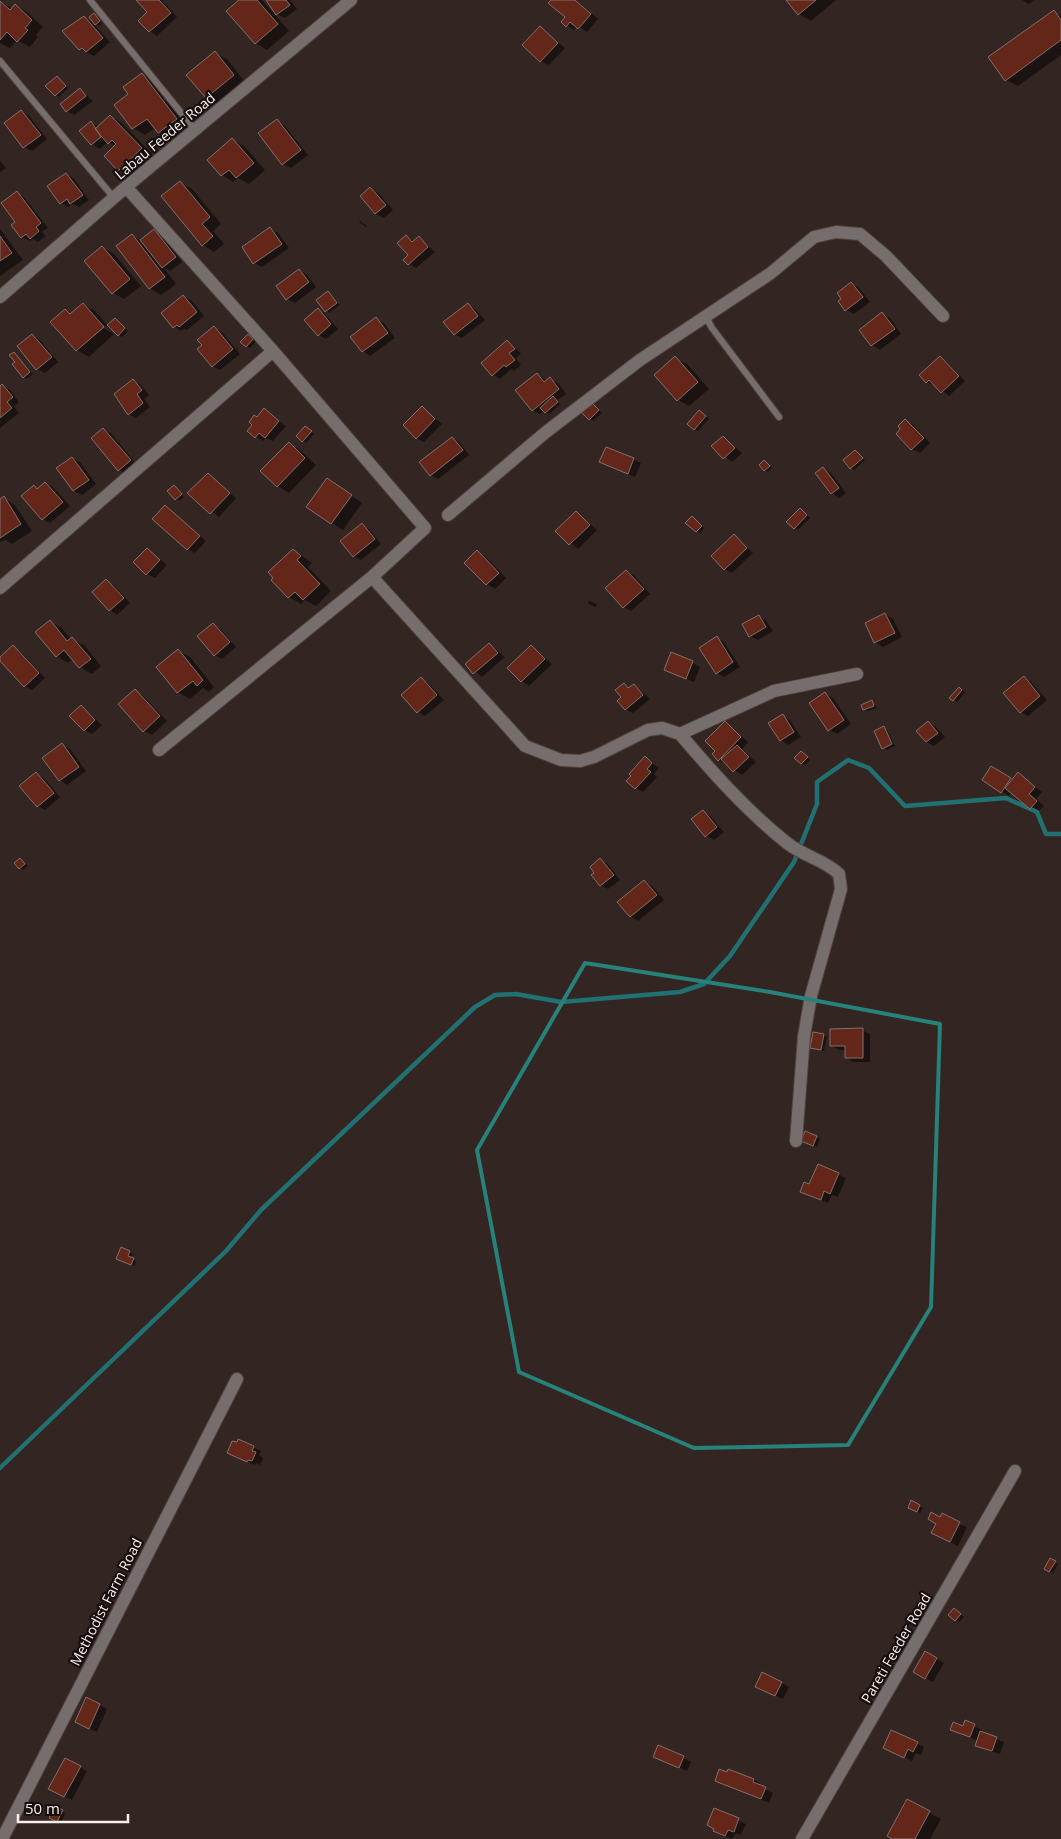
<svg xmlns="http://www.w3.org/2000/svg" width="1061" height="1839" font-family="'Open Sans',sans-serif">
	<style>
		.shadow { fill: #0007 }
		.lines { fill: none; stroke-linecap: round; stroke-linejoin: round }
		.stream { stroke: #217173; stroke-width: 4.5 }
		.building { fill: #642619; stroke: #81706c }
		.lane-casing { stroke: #4f413d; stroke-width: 8 }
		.street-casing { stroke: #4f413d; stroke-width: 14 }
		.lane { stroke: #766e6c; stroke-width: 6 }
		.street { stroke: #766e6c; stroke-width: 12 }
		.marked { fill: none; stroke: #26827b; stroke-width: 4; stroke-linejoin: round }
		.labels { text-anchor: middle; stroke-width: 4.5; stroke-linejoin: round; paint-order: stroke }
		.street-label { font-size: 14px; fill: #f8eeec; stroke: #160f0e }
	</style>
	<rect width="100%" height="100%" fill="#332521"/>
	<path class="shadow" d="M138 0H162L177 17 157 36 149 31V12Z
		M241 0H262L289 31 267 50 256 43Z
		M267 0H290L297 9 285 18 277 14Z
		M552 0H576L598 19 587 32 578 26 574 30 562 22 567 17Z
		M787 0H836L811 21 799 14Z
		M1022 0H1034L1029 4Z
		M0 1 12 9 15 5 27 12 43 27 36 35 38 37 30 47 17 40 10 48 0 43Z
		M1054 12 1061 16V55L1018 86 1006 80Z
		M94 15 102 24 99 26 96 24Z
		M84 17 92 22 110 42 94 56 80 49 64 31Z
		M540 28 565 48 549 65 541 61Z
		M215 53 227 59 245 82 218 104 206 97Z
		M142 74 154 81 188 126 171 139 155 128 145 135 133 128 116 105 130 94Z
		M57 77 68 88 59 97 55 95Z
		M81 90 93 101 74 115 67 111Z
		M21 111 29 116 47 139 32 151 24 147Z
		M110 116 122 123 153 155 131 177 119 170 105 156 116 146 108 142 100 149 92 144 80 131 91 122 99 127Z
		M277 121 284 125 308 155 291 168 283 164Z
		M233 140 244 146 265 170 249 184 238 178 233 182 222 175Z
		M0 161 6 168 0 172Z
		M67 174 74 179 89 200 79 207 73 204 68 207 61 203Z
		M180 182 192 189 221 224 213 231 224 244 214 252 203 245Z
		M370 188 378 193 393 210 384 218 376 214 361 196Z
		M17 193 24 197 48 228 42 232 46 236 38 242 33 239 30 241 22 237 17 222Z
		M360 221 367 226 366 227 359 222Z
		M270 228 278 233 289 248 262 267 254 263Z
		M0 229 23 260 0 276Z
		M154 231 162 235 182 262 170 271 163 267 176 284 161 295 150 288 132 235 141 241Z
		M406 237 414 241 419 238 435 252 416 268 409 264 410 256Z
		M102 247 114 254 141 286 124 299 113 293Z
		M299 270 307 275 316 287 295 303 287 299Z
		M851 283 859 288 870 302 854 314 846 310 843 299Z
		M328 293 340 305 329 313 326 311Z
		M183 296 191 300 204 316 187 330 184 329 181 331 174 327Z
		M468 304 475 309 485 320 462 338 454 334Z
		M83 305 95 311 108 326 115 319 128 331 122 337 99 322 98 325 114 334 89 357 77 350 65 310 72 314Z
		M318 309 325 314 338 329 326 339 319 335Z
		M883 314 890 318 901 334 880 350 872 345 861 330Z
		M376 319 384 323 395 338 370 356 363 351 352 337Z
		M214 328 222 332 240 354 220 370 212 366 203 345Z
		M32 335 40 340 58 362 45 373 37 369Z
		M251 337 256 342 250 348 242 342Z
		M507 342 521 353 516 358 521 365 514 371 511 369 500 379 493 375Z
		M14 353 33 374 27 379 24 377Z
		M940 357 947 362 965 381 949 396 936 386 927 382 920 375Z
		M675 358 687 364 709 389 689 406 678 400Z
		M537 374 547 381 550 379 558 383 566 394 557 400 560 405 549 414 544 411 540 414 532 410Z
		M133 380 141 385 149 395 144 399 150 407 136 418 129 414 120 403Z
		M2 386 10 390 19 402 14 406 19 413 0 428V388Z
		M595 407 602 413 593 421 584 413Z
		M422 408 442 424 424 442 416 438Z
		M264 410 286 426 273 441 266 438 263 441 256 437 257 418Z
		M703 413 709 419 698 431 695 429Z
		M905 420 913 425 930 443 920 453 912 449Z
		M103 429 111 433 137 465 126 474 119 470Z
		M309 429 314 434 306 443 303 441Z
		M723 437 742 453 732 462 713 446Z
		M452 438 459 442 469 455 438 479 431 475Z
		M289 443 300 450 316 465 289 493 278 486 262 471Z
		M856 451 865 460 854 470 851 468Z
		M72 458 80 462 96 484 82 495 74 491 58 469Z
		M633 459 641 463 635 477 601 462Z
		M765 462 772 468 768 472 765 470Z
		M823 468 831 473 846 493 839 498 832 493 817 473Z
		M208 475 236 498 219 517 188 493Z
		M327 479 362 503 343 530 331 523Z
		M45 483 53 487 70 506 50 523 43 519 34 486 38 489Z
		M174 487 184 497 179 501 176 499Z
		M4 498 15 505 32 531 12 544 6 540 0 542V500Z
		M165 506 206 541 195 553 187 549Z
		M803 511 810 518 798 530 795 528Z
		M576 512 597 530 578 549 557 531Z
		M695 520 704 528 700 533 696 531Z
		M362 524 369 529 381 544 361 560 354 556Z
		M734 536 753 553 732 573 725 569Z
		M147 549 167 565 155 578 147 574Z
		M294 550 312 563 308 567 331 591 316 606 305 600 301 604 289 597 272 580Z
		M478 552 485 556 506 578 495 589 487 584 466 563Z
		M626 571 634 575 650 594 631 611 624 607Z
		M106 581 114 585 130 603 117 615 110 610 93 592Z
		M589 601 597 604 596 607 588 604Z
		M885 614 893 619 902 637 883 647 875 642Z
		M759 616 766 621 773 631 758 640 750 636Z
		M50 622 62 628 71 640 84 645 101 666 92 674 80 667 73 659 68 663 57 656Z
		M213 624 220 629 236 647 222 659 215 655Z
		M717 638 724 642 740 667 724 677 717 673Z
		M489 644 505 657 482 677 466 664Z
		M531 646 552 664 529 686 522 681Z
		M13 647 20 651 45 678 32 690 24 686 0 660Z
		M178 651 190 657 214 687 209 692 203 688 190 699 178 692 158 667Z
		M692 662 700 667 694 682 665 669Z
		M1024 678 1031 682 1047 700 1028 716 1021 712Z
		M421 679 428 683 444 700 425 716 417 712Z
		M624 684 630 688 634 685 650 699 633 713 625 709Z
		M959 688 965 692 957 702 954 700Z
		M135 691 142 695 167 721 152 735 144 731Z
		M825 694 833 698 851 724 837 734 829 730Z
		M872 701 877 708 868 711 864 709Z
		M81 706 102 725 92 734 85 730Z
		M783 716 790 720 801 737 788 745 781 740Z
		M928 722 936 727 945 737 934 746 926 742Z
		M725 723 748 742 742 749 756 762 742 775 719 760 717 751Z
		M884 728 887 730 895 746 887 750 883 748Z
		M62 745 70 749 86 771 67 785 60 780Z
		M804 754 810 760 805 765 796 758Z
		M645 758 659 768 654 774 657 777 643 792 636 788 633 776Z
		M999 772 1013 780 1018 774 1042 792 1036 799 1044 806 1038 812 1012 792 1009 796 1002 792Z
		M36 773 44 778 60 797 45 810 38 806Z
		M703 812 710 816 724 832 714 840 706 836Z
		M20 860 28 866 23 870 20 868Z
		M600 860 608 864 620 880 608 889 600 885Z
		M644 881 652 886 664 900 638 921 630 916Z
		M862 1030 870 1034V1062H853L846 1057V1050H839L831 1046Z
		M824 1035 827 1037 824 1051 811 1047Z
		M817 1137 820 1139 817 1147 806 1142Z
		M838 1174 846 1178 838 1197 832 1195 828 1203 809 1195 810 1186Z
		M129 1252 133 1254 131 1258 136 1261 134 1266 121 1260Z
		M253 1447 261 1451 259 1455 263 1458 260 1465 256 1463 255 1465 236 1457Z
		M912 1502 923 1508 920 1513 913 1510Z
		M941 1518 967 1527 958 1546 940 1537 937 1524Z
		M1050 1559 1058 1564 1053 1573 1045 1569Z
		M957 1611 964 1617 959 1622 950 1614Z
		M926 1653 944 1663 933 1682 915 1672Z
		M782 1683 789 1687 783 1699 765 1691Z
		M100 1705 107 1709 97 1732 84 1726Z
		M966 1722 982 1730 981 1733 1004 1742 1000 1754 984 1749 977 1745 978 1741 951 1729 964 1727Z
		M917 1743 924 1747 921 1755 916 1753 912 1761 892 1752Z
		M683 1757 691 1762 687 1771 662 1760Z
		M65 1759 87 1771 72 1800 57 1793Z
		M729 1770 754 1780 761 1784 760 1787 773 1793 769 1803 716 1781Z
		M907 1801 941 1819 930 1839H894Z
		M55 1808 65 1813 61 1823 51 1817Z
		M715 1810 746 1824 741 1835 736 1833 732 1839 714 1831Z"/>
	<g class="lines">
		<path class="stream" d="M0 1468 226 1251 261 1210 475 1007 495 995 516 994 561 1002 680 992 704 984 730 956 794 862 817 804V782L848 760 869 768 905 806 1006 798 1037 812 1046 834H1061"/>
	</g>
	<path class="building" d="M136 0H159L171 13 149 32 138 21 147 12Z
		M239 0H257L278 24 255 44 226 11Z
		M266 0H286L290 5 276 15Z
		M551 0H575L591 14 578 29 570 22 566 27 561 22 565 17 548 3Z
		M786 0H816L798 15Z
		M0 1 10 10 15 4 32 20 25 28 28 30 17 42 7 32 0 40Z
		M1054 10 1061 20V40L1005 81 988 57Z
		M94 13 100 21 95 25 89 17Z
		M84 16 103 38 86 52 82 48 79 50 62 31Z
		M540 26 558 43 540 62 522 45Z
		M215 51 234 75 206 98 186 75Z
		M142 73 177 119 158 133 147 119 132 129 114 105 128 94 123 87Z
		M57 76 66 86 55 96 45 86Z
		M80 88 86 96 66 112 60 104Z
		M21 110 41 135 23 148 4 123Z
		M110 115 142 148 118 171 104 156 116 144 112 140 108 144 95 129Z
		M277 119 301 150 282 165 258 133Z
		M91 121 101 137 91 145 79 131Z
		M232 138 254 163 236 178 229 170 221 176 207 160Z
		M66 173 83 195 70 204 67 199 60 204 47 186Z
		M180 181 210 217 202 224 213 236 202 246 161 196Z
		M370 187 386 205 375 214 360 196Z
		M17 191 41 223 36 227 39 231 30 239 26 234 21 238 11 225 15 222 1 203Z
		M270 227 282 244 253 264 242 247Z
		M154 229 176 257 162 268 140 240Z
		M132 234 165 277 149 289 116 246Z
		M406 235 412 242 419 236 428 247 408 265 403 260 408 255 397 243Z
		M0 236 12 253 0 261Z
		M102 246 130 279 112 294 84 261Z
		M299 269 309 282 286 300 276 286Z
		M851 282 863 297 845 311 838 301 841 299 837 293Z
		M328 291 337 303 325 312 316 300Z
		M183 295 197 312 179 327 177 325 173 328 161 313Z
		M83 303 104 327 76 351 50 322 65 309 70 314Z
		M468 303 478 316 454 335 443 322Z
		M318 308 331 324 318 336 304 320Z
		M882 312 895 329 871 346 859 330Z
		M376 317 388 333 362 352 350 337Z
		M115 318 125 328 118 336 107 325Z
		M214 326 233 349 212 367 197 349 202 345 197 340Z
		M32 334 52 357 36 370 17 346Z
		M248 334 253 339 246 347 240 342Z
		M507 340 515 349 509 353 515 360 506 367 504 365 492 376 481 363Z
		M14 352 30 372 23 378 12 364 15 362 9 355Z
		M675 356 698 382 677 401 654 375Z
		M940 356 959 376 941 393 929 380 926 383 919 375Z
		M537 373 544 382 550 377 559 389 532 411 515 390Z
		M133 379 142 390 137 394 143 403 128 415 114 394Z
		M2 384 13 397 7 402 12 408 0 418V386Z
		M553 396 558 402 545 413 540 408Z
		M592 403 599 410 589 420 582 413Z
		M422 406 435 419 416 439 403 425Z
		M264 408 279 421 265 438 259 433 255 438 247 431 252 425 249 422 254 415 257 417Z
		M699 410 706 416 694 430 687 424Z
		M905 419 924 438 911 450 896 434 900 429 898 426Z
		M305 426 312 431 302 442 296 436Z
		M103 428 131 460 118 471 91 438Z
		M723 436 735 448 723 459 711 446Z
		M452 437 463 450 430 476 419 462Z
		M289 442 305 458 277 487 260 471Z
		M606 447 634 458 628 474 599 462Z
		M855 450 863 458 850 469 843 460Z
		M72 457 89 480 73 491 56 468Z
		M764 460 770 466 764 471 759 465Z
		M823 467 839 488 831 494 815 473Z
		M208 473 230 493 210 514 187 493Z
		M327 478 352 495 331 524 306 507Z
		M45 482 63 502 42 520 21 496 34 485 37 489Z
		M174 485 182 494 175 500 167 491Z
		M4 496 21 524 0 538V499Z
		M165 505 200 536 187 550 152 519Z
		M800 508 807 515 794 529 786 522Z
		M576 511 590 525 569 545 555 531Z
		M692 516 702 526 696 532 685 523Z
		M362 523 375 539 353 557 340 541Z
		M734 534 747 548 724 570 711 556Z
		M147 548 160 560 146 575 133 562Z
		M293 549 301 556 297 560 320 584 303 600 295 592 288 598 271 580 273 578 268 572Z
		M477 550 499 573 486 585 464 563Z
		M626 570 644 589 623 608 605 588Z
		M106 579 124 598 109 611 92 592Z
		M885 613 895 633 874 643 865 623Z
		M759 615 766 627 749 637 742 624Z
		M50 620 67 641 72 637 91 659 79 668 64 650 56 657 35 632Z
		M213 623 230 642 214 656 197 636Z
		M717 636 733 662 716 674 699 648Z
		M489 643 498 653 473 674 465 664Z
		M13 645 39 673 24 687 0 661V657Z
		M531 645 545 659 521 682 507 668Z
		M178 649 203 680 197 686 193 681 177 693 156 667Z
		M671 652 693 661 686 679 664 670Z
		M1024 676 1040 696 1020 713 1003 693Z
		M421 677 437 695 417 713 401 695Z
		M624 683 628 688 634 684 643 695 625 710 617 701 621 697 615 690Z
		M959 687 962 690 953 701 949 698Z
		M135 689 160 716 143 732 118 704Z
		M825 692 844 720 828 731 809 703Z
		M872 700 874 706 863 710 861 705Z
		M81 705 95 720 84 731 69 716Z
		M783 714 794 732 780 741 768 723Z
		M725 721 741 737 718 761 712 754 715 751 705 741Z
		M928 721 938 733 926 742 916 731Z
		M884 726 892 744 882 749 874 731Z
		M62 743 79 767 59 781 42 758Z
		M737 745 749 757 733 772 721 759Z
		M801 751 808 757 801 764 794 758Z
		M645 756 652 763 647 769 651 772 635 789 626 781 631 776 629 774Z
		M991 766 1011 778 1001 793 982 780Z
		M36 772 54 793 37 807 19 786Z
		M1018 772 1035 787 1029 794 1037 801 1030 809 1005 788Z
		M703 810 717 827 705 837 691 819Z
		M20 858 25 864 19 869 14 863Z
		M600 858 614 875 600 886 591 875 594 873 590 867Z
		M644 880 657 895 630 917 617 902Z
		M863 1028V1058H845V1046H830V1029Z
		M813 1032 824 1034 821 1050 810 1048Z
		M805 1131 817 1136 813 1146 801 1141Z
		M818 1164 839 1173 830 1194 824 1191 821 1200 800 1192 804 1182 809 1184Z
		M121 1247 130 1251 128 1256 134 1258 131 1265 116 1259Z
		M238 1439 254 1446 252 1451 256 1452 252 1461 248 1460 247 1462 227 1453 232 1441 237 1442Z
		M911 1500 920 1505 917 1512 908 1508Z
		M931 1512 940 1517 942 1513 960 1522 950 1542 931 1533 936 1524 928 1519Z
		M1050 1558 1056 1561 1049 1572 1044 1569Z
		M954 1608 961 1614 955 1621 948 1615Z
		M925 1651 937 1658 925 1679 913 1672Z
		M762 1672 782 1682 775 1696 755 1687Z
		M86 1697 100 1704 89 1729 75 1722Z
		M965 1720 975 1724 970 1737 950 1730 953 1722 963 1726Z
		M891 1730 918 1742 913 1752 908 1749 904 1758 883 1748Z
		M980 1731 997 1737 992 1751 975 1746Z
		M658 1745 684 1756 679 1768 653 1757Z
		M65 1758 81 1766 64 1797 48 1789Z
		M719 1769 727 1772 728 1769 754 1779 753 1782 766 1787 761 1799 715 1781Z
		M907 1799 930 1811 915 1839H892L887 1836Z
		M55 1806 63 1810 57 1822 49 1818Z
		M714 1808 739 1818 734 1832 728 1830 725 1836 713 1831 714 1829 707 1825Z"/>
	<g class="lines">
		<defs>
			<path id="lane" d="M90 0 195 130
				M0 61 114 198
				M706 317 712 328 779 417"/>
			<path id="street" d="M126 187 273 351 425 528 372 577 159 750
				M0 297 126 187 351 0
				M448 515 546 432 640 360 771 273 814 237 836 232 860 234 886 256 943 316
				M372 577 525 746 561 760 580 761 594 757 648 730 662 728 680 734C713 773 747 811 787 843 803 856 825 860 839 874L841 889 811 996 804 1036 796 1141
				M0 588 273 351
				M680 734 774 691 857 674
				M2 1839 237 1379
				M802 1839 1015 1471"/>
		</defs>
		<use href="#lane" class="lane-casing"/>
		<use href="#street" class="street-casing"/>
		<use href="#lane" class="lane"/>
		<use href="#street" class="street"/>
	</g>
	<path class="marked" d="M585 963 770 992 940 1024 931 1307 848 1445 694 1448 519 1372 477 1150Z"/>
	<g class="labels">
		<g class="street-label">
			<text transform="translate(165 136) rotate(-40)" y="5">Labau Feeder Road</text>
			<text transform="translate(106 1602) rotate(-63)" y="5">Methodist Farm Road</text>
			<text transform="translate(896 1648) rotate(-60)" y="5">Pareti Feeder Road</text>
		</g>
	</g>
	<path d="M18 1814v8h110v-8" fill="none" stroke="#f8eeec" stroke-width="2.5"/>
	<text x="25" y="1814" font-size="15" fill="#f8eeec" stroke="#160f0e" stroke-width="4" paint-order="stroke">50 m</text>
</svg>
